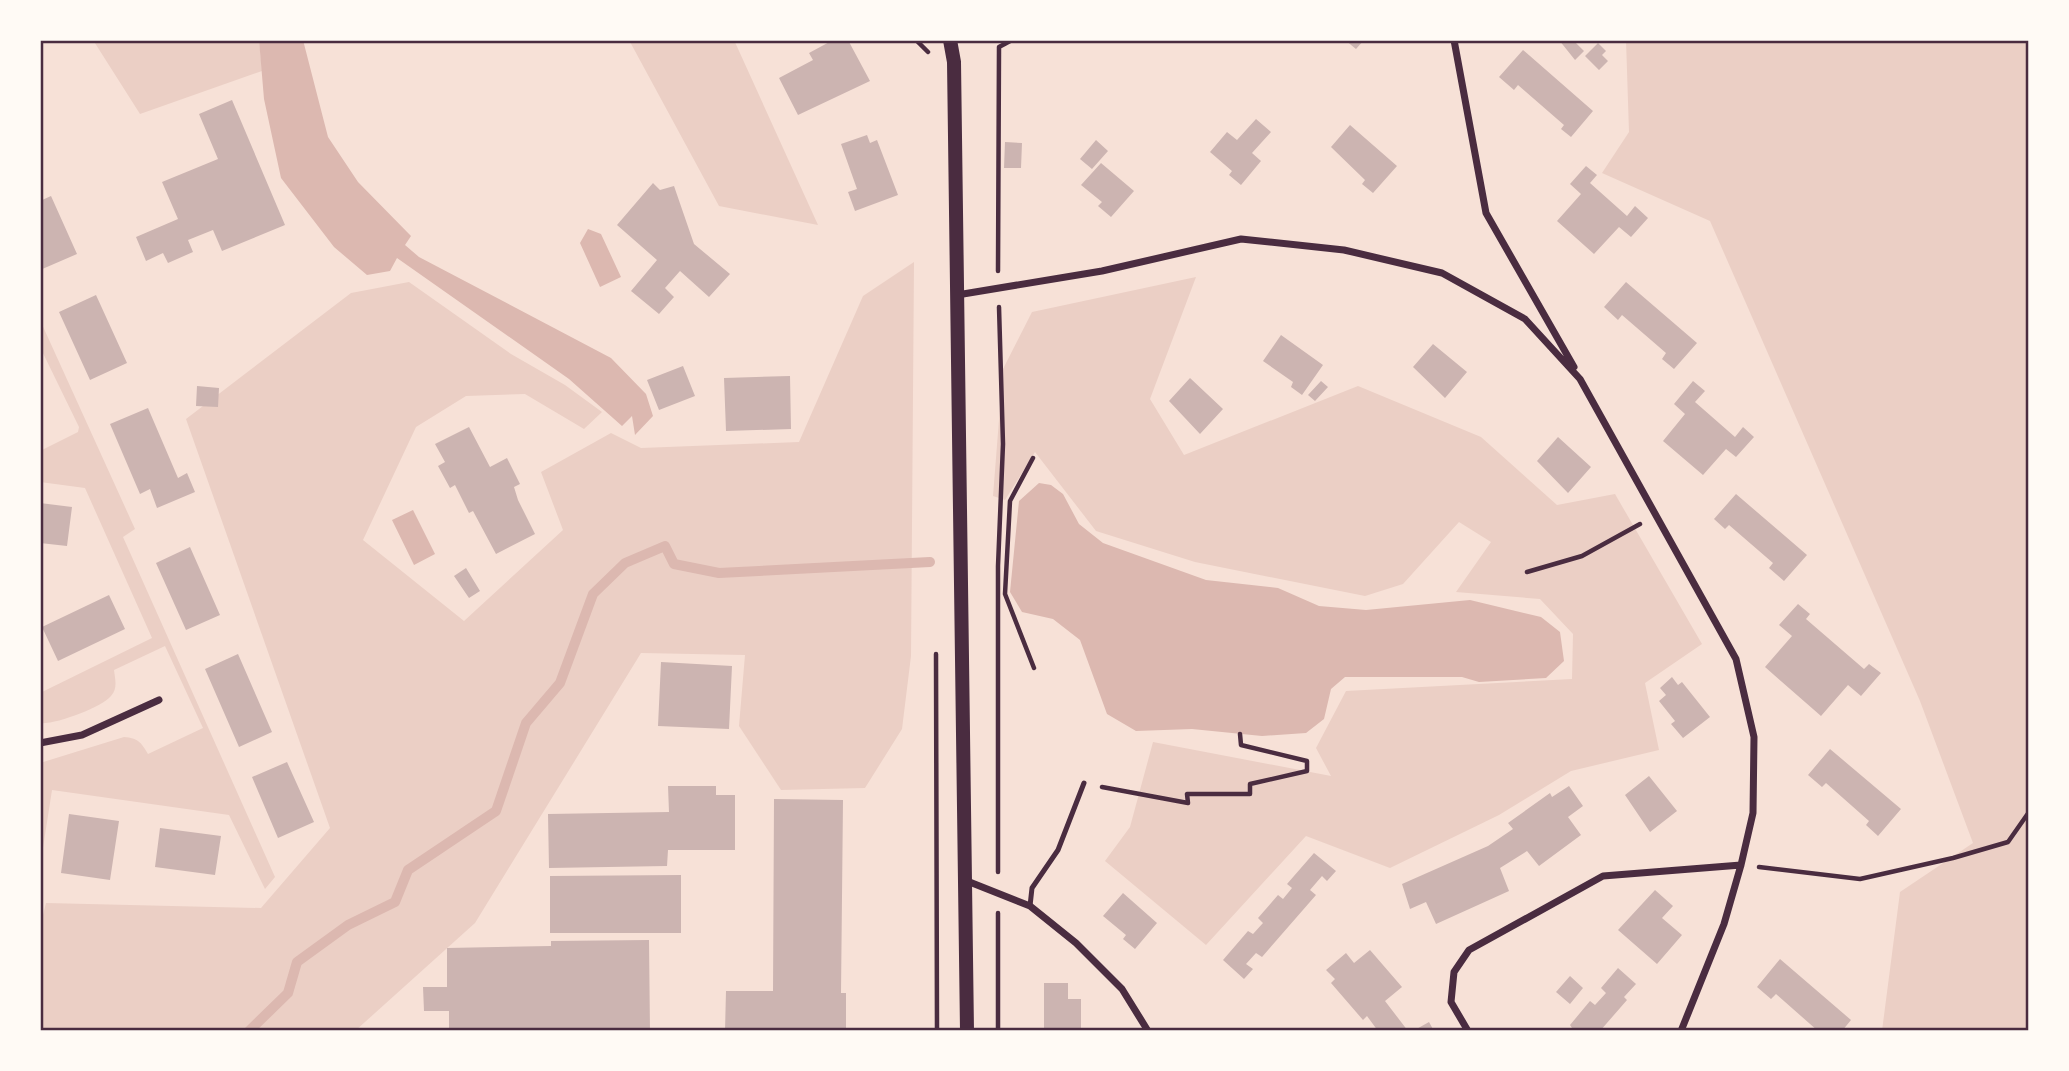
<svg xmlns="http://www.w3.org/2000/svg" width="2069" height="1071" font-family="'Work Sans',sans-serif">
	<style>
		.green { fill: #ebcfc5 }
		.water { fill: #dcb8b0 }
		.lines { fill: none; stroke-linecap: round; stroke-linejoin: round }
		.stream { stroke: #dcb8b0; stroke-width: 10 }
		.building { fill: #ccb4b1 }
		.path { stroke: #4a2c40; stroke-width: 4.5 }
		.service { stroke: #4a2c40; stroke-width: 5 }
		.minor { stroke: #4a2c40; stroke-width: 7 }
		.secondary { stroke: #4a2c40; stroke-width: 14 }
		.neatline { fill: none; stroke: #4a2c40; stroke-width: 2.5 }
	</style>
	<rect width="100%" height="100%" fill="#f7e1d7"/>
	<path class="green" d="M93 40H259L262 71 140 114Z
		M629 40H734L818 225 719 206Z
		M1626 40H2029V1031H1882L1900 892 1973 843 1920 701 1710 221 1602 173 1629 132Z
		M914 262 911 656 902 729 865 788 781 790 739 726 745 655 641 653 475 923 355 1031H40V927L46 903 261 908 330 828 186 419 351 293 409 282 511 354 565 385 602 412 584 429 525 394 466 396 416 427 363 540 464 621 563 530 541 472 611 433 641 448 799 442 863 296Z
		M1196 277 1150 399 1184 455 1358 386 1481 437 1557 505 1615 494 1702 644 1645 683 1659 750 1571 771 1499 815 1390 868 1306 836 1206 945 1105 861 1130 827 1153 742 1331 776 1316 748 1346 691 1572 679 1573 634 1540 599 1456 592 1491 542 1459 522 1403 584 1365 596 1195 562 1096 531 1035 452 1005 500 993 496 1003 369 1032 312Z
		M40 320 135 529 123 537 275 877 265 889 229 815 52 790 40 867V763L124 737C138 738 141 742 148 754L203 728 165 646 114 670C115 679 118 688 111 696 102 707 55 725 40 723V693L152 638 85 488 40 482V451L78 432 79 427 40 347Z"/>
	<path class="water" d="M259 40H303L328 137 358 182 411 236 405 245 419 257 611 358 646 394 653 416 635 435 632 416 622 426 569 379 397 258 390 271 367 275 334 247 281 178 264 99Z
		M588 229 601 234 621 277 600 287 580 243Z
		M1039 483 1051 485 1063 494 1079 524 1103 543 1206 580 1278 588 1319 606 1366 610 1470 600 1541 617 1560 632 1564 661 1546 678 1479 682 1462 677H1345L1331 689 1324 719 1306 733 1262 736 1192 729 1136 731 1107 714 1080 640 1053 619 1022 612 1010 592 1019 501Z
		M413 510 435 554 414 565 392 520Z"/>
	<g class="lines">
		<path class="stream" d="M249 1031 288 993 297 962 348 925 395 902 408 870 496 811 526 723 560 683 593 594 625 563 665 546 674 564 719 573 930 562"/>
	</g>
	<path class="building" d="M833 40H848L870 81 798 115 779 78 813 60 809 53Z
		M1345 40H1364L1356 49Z
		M1559 40H1573L1584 51 1575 60Z
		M1598 43 1606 51 1602 55 1608 61 1599 70 1585 56Z
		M1523 50 1593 111 1571 137 1561 129 1564 125 1518 85 1514 90 1499 77Z
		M232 100 285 225 222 251 213 230 188 240 193 252 168 263 163 253 146 261 136 237 178 219 162 182 218 159 199 114Z
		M1256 119 1271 132 1252 153 1261 161 1241 185 1229 175 1232 171 1210 152 1227 132 1237 140Z
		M1350 125 1397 166 1373 193 1362 184 1365 180 1331 147Z
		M867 135 870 143 877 140 898 195 855 211 848 192 857 189 841 144Z
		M1096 140 1108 151 1092 169 1080 159Z
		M1005 142 1022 143 1021 168H1004Z
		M1101 163 1134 191 1111 217 1098 206 1102 202 1081 185Z
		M1586 166 1597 175 1590 183 1627 216 1635 206 1648 218 1631 237 1619 227 1594 254 1557 221 1581 194 1570 184Z
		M653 183 660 190 674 186 694 244 730 274 709 297 680 271 665 288 674 297 659 314 631 291 657 260 617 225Z
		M51 196 77 254 40 270V201Z
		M1626 282 1697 343 1674 369 1662 359 1666 353 1622 315 1618 320 1604 307Z
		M96 295 127 363 90 380 59 312Z
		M1281 335 1323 365 1302 395 1291 387 1293 382 1263 361Z
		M1433 344 1467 372 1445 398 1413 367Z
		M683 366 695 396 659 410 647 380Z
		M790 376 791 429 726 431 724 378Z
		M1190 378 1223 409 1200 434 1169 401Z
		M1321 381 1328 387 1315 401 1308 395Z
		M1693 381 1705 391 1695 402 1735 437 1743 427 1754 437 1736 457 1726 449 1703 475 1663 441 1685 414 1674 404Z
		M197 386 219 388 218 407 196 406Z
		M148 408 178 478 187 473 195 492 157 508 150 489 140 494 110 424Z
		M469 427 490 467 507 458 520 484 514 487 518 500 535 534 496 554 473 511 469 513 455 485 450 488 438 466 445 462 435 444Z
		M1558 437 1591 467 1568 493 1537 461Z
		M1736 494 1807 555 1784 581 1769 568 1773 563 1729 525 1725 529 1714 519Z
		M40 503 72 507 67 546 40 543Z
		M190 547 220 615 186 630 156 563Z
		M466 568 480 591 469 598 454 576Z
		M109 595 125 629 58 661 42 627Z
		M1798 604 1810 614 1806 619 1864 669 1869 664 1881 673 1861 696 1848 685 1821 716 1765 667 1792 636 1779 625Z
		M238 654 272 732 239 747 205 669Z
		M661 662 732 666 729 729 658 726Z
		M1672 677 1678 685 1682 682 1710 717 1683 738 1671 724 1675 721 1659 701 1666 695 1660 688Z
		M1830 749 1901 809 1878 836 1866 825 1869 821 1826 783 1822 787 1808 775Z
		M287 762 314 822 278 838 252 777Z
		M1649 776 1677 811 1650 832 1625 795Z
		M668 786H716V795H735V850H668L667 866 549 868 548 814 669 812Z
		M1569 786 1583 806 1568 817 1581 835 1539 866 1527 851 1500 868 1509 891 1436 924 1426 902 1410 909 1402 884 1488 846 1513 829 1508 823 1550 793 1552 797Z
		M774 799 843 800 841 993H846V1031H725L726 991H773Z
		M69 814 119 821 110 880 61 873Z
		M160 828 221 836 215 875 155 867Z
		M1314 853 1336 871 1327 881 1322 876 1310 890 1316 895 1262 957 1256 953 1246 964 1253 969 1244 979 1223 960 1248 931 1253 934 1263 923 1258 918 1278 895 1283 899 1292 888 1287 884Z
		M681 875V933H550V876Z
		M1655 890 1673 906 1662 918 1682 935 1657 964 1618 930Z
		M1123 893 1157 923 1135 949 1123 939 1126 935 1103 916Z
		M649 940 650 1031H449V1011H424L423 987H447V948L551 946V941Z
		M1370 950 1402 987 1385 1001 1408 1031H1378L1367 1016 1363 1020 1331 983 1335 979 1326 970 1346 953 1354 963Z
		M1780 959 1851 1020 1842 1031H1818L1776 994 1771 999 1757 987Z
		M1618 968 1636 984 1624 997 1627 1000 1600 1031H1574L1570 1025 1590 1001 1595 1005 1606 993 1601 988Z
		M1570 976 1583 988 1570 1004 1556 992Z
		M1044 983H1068V999H1081V1031H1044Z
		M1429 1022 1434 1031H1413Z"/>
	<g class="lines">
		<path class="path" d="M916 40 928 52
			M998 271 999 47 1012 40
			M1033 458 1010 501 1005 594 1034 668
			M1527 572 1582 556 1640 524
			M936 654 937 1031
			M1102 787 1188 803 1187 794H1250V784L1307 771V761L1241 745 1240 734
			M1759 867 1860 879 1953 858 2008 842 2029 812
			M998 872V566L1003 444 999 307
			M998 913V1031"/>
		<path class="service" d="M1030 906 1032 888 1058 850 1084 783"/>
		<path class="minor" d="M1454 40 1486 213 1574 367
			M957 295 1102 271 1241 239 1344 250 1442 273 1525 319 1580 379 1736 659 1754 737 1753 813 1741 865 1724 924 1681 1031
			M40 743 82 735 159 700
			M967 881 1030 906 1076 943 1122 989 1148 1031
			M1468 1031 1451 1002 1454 972 1469 950 1603 876 1741 865"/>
		<path class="secondary" d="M950 40 954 62 967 1031"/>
	</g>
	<rect width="2069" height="1071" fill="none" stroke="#fffaf5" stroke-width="84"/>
	<rect x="42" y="42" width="1985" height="987" class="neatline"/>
</svg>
